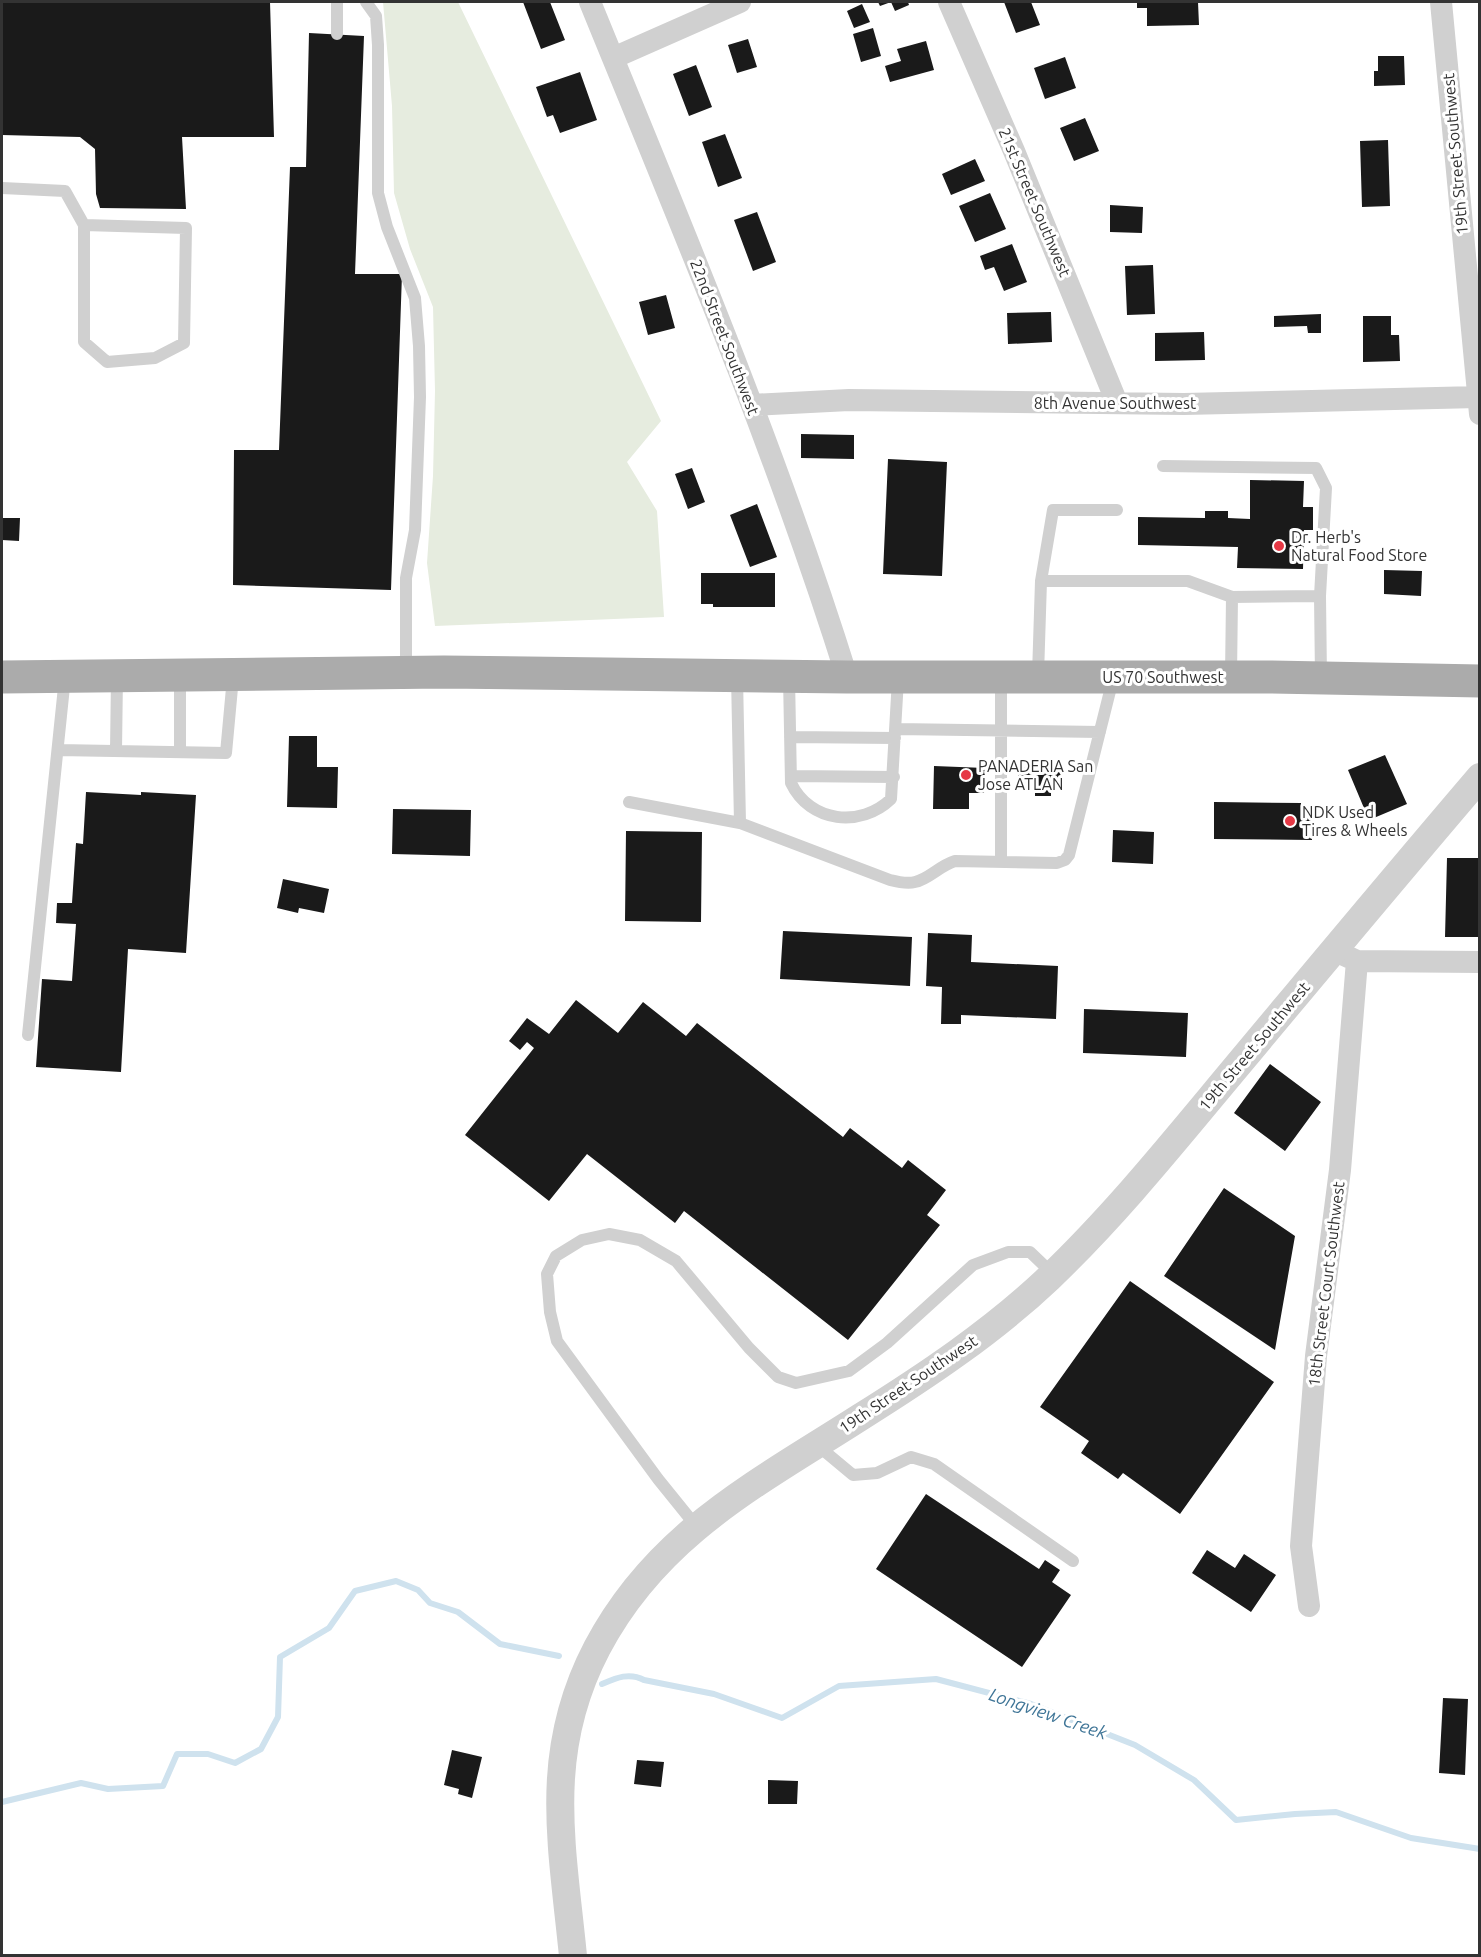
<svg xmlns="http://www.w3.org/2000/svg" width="1481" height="1957" font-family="Ubuntu,sans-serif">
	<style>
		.green { fill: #e6ecdf }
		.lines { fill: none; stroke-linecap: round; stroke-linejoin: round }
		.stream { stroke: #cfe2ee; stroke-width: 6 }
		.building { fill: #1a1a1a }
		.service { stroke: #d0d0d0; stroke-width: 12 }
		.minor { stroke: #d0d0d0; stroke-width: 22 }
		.tertiary { stroke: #d0d0d0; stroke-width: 28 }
		.primary { stroke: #ababab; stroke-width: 33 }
		.poi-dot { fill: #e63946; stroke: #fff; stroke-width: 2 }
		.labels { text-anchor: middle; stroke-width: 6; stroke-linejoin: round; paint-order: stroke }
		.street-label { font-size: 16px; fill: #333; stroke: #fff }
		.poi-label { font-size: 16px; fill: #333; stroke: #fff; text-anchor: start }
		.water-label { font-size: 18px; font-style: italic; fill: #3f7597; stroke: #fff }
	</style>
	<rect width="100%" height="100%" fill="#fff"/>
	<path class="green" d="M383 2H458L661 421 627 462 657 511 664 617 435 626 427 563 433 476 435 391 433 307 410 249 394 193 392 106Z"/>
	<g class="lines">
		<path class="stream" d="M602 1684C616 1678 629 1672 644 1680L714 1694 782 1718 839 1686 936 1679 1031 1704 1135 1745 1194 1780 1236 1820 1295 1814 1336 1812 1411 1838 1480 1849
			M2 1802 81 1783 108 1789 163 1786 177 1754H208L235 1763 261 1749 278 1717 280 1657 329 1628 355 1591 396 1581 418 1590 430 1603 458 1612 500 1644 559 1656"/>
	</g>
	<path class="building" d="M2 2H270L274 137H182L186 209 100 208 96 194 95 149 80 137 2 135Z
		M523 2H550L565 40 541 49Z
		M878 2H908L909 5 895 11 891 2 880 6Z
		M1004 2H1031L1040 25 1016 33Z
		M1137 2H1198L1199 25 1147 26V8H1137Z
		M862 4 870 22 854 28 847 11Z
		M873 28 881 56 861 62 853 34Z
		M309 33 364 36 355 274H402L391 590 233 585 234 450H279L290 167H306Z
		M748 39 757 67 737 73 728 45Z
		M926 41 934 70 890 82 885 66 901 61 897 49Z
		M1378 56H1404L1405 85 1374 86V71H1378Z
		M1065 57 1076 88 1045 99 1034 68Z
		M696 65 712 107 689 116 673 74Z
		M580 72 597 120 560 133 553 115 547 117 536 87Z
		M1085 118 1099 151 1074 161 1060 128Z
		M725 134 742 178 718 187 702 142Z
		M1388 140 1390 206 1362 207 1360 141Z
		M975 159 985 181 951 195 942 174Z
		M990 193 1006 229 975 242 959 206Z
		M1110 205 1143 207 1142 233 1110 232Z
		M757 212 776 262 753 271 734 220Z
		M1012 244 1027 282 1004 291 994 267 985 270 980 256Z
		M1153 265 1155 314 1127 315 1125 266Z
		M666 295 675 328 648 335 639 302Z
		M1051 312 1052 342 1008 344 1007 313Z
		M1321 314V333H1308L1307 326 1274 327V316Z
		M1363 316H1391V335H1399L1400 361 1363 362Z
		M1204 332 1205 360 1155 361V333Z
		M801 434 854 435V459L801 458Z
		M888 459 947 462 942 576 883 574Z
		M692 468 705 502 688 509 675 474Z
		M1250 480 1304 481 1303 507H1313V530H1304L1303 569 1237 568 1238 547 1138 545V517L1205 518V511H1228V518L1250 519Z
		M757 504 777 557 750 567 730 515Z
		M2 518H20L19 541 2 540Z
		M1384 570 1422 571 1421 596 1384 594Z
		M701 573H775V607H713V604H701Z
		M289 736H317V767H338L337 808 287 807Z
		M1385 755 1407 804 1369 820 1348 770Z
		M934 766 985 768 984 793H969V809H933Z
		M1018 767H1061L1060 788H1051V796H1035V788H1018Z
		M86 792 141 795V792L196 795 186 953 128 949 121 1072 36 1067 42 979 72 981 76 924 56 923 57 903H72L76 843 83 844Z
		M1214 802 1301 803V811H1312V840L1214 839Z
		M393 809 471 810 470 856 392 854Z
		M1113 830 1154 832 1153 864 1112 862Z
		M626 831 702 832 701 922 625 921Z
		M1447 858H1480V937H1445Z
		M283 879 329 889 324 913 299 908 298 913 277 908Z
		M783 931 912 937 910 986 780 979Z
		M928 933 972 935 971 962 1058 966 1056 1019 961 1015V1024H941L942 987 926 986Z
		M576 1000 618 1033 643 1002 686 1036 697 1023 843 1137 850 1128 902 1168 908 1160 946 1190 927 1215 940 1225 848 1340 684 1211 675 1223 587 1154 549 1201 465 1135 534 1048 527 1042 520 1050 509 1041 527 1018 549 1034Z
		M1084 1009 1188 1013 1186 1057 1083 1053Z
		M1270 1064 1321 1102 1285 1151 1234 1113Z
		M1224 1188 1295 1236 1275 1350 1164 1276Z
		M1130 1281 1274 1382 1180 1514 1123 1473 1118 1479 1081 1453 1089 1441 1040 1407Z
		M926 1494 1039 1569 1045 1560 1060 1570 1052 1582 1071 1595 1022 1667 876 1569Z
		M1207 1550 1235 1568 1244 1554 1276 1575 1251 1612 1192 1573Z
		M1443 1698 1468 1699 1465 1775 1439 1773Z
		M452 1750 482 1757 472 1798 458 1794 459 1789 444 1785Z
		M637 1760 664 1762 661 1787 634 1784Z
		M768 1780 798 1781 797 1804H768Z"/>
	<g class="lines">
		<path class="service" d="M366 2 376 16 378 45V193L387 227 415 298 419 346 420 397 415 530 406 578V670
			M337 34V2
			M2 188 65 191 84 225V342L107 362 155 358 184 343 186 228 84 225
			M1163 466 1316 468 1326 488 1320 596
			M1041 581 1053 510H1117
			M1232 597 1320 596 1321 678
			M180 675V752
			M1038 675 1041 581H1188L1232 597 1231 676
			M789 677 791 783C810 823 861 828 891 799L898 679
			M896 729 1100 732
			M790 737 895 738
			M58 750 226 753 233 677
			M116 751 117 676
			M791 776 894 777
			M629 802 740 823 737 677
			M740 823 890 880C898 882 907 884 915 882 929 879 939 866 955 861L1057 863 1065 860 1069 855 1113 679
			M1001 862V678
			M28 1035 65 677
			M817 1445 853 1475 877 1473 911 1457 934 1464 1073 1561
			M696 1526 658 1479 557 1341 550 1312 547 1274 556 1256 582 1240 609 1234 640 1240 676 1261 749 1348 778 1377 796 1383 849 1371 887 1343 973 1265 1008 1252H1030L1053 1274"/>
		<path class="minor" d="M590 2C681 225 775 447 847 677
			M949 2 1014 151 1117 403
			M1441 2 1480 414
			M613 58 740 2
			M752 405 849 400 1184 404 1478 397
			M1344 955 1357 961 1480 962
			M1309 1606 1301 1546 1316 1356 1340 1170 1357 961"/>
		<path class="tertiary" d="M573 1956C562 1844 542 1753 597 1648 657 1534 756 1484 859 1418 926 1376 992 1332 1049 1278 1117 1213 1176 1139 1237 1066 1317 970 1398 873 1480 777"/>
		<path class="primary" d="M2 677 444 672 847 677H1272L1480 681"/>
	</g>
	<g class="poi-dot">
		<circle cx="1279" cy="546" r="6"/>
		<circle cx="966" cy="775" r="6"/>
		<circle cx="1290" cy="821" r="6"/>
	</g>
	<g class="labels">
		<g class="street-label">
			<text transform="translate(1455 154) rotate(-95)" y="6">19th Street Southwest</text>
			<text transform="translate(1035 202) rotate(67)" y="6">21st Street Southwest</text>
			<text transform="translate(725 337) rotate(69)" y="6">22nd Street Southwest</text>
			<text x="1115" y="409">8th Avenue Southwest</text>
			<text x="1163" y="683">US 70 Southwest</text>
			<text transform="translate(1254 1046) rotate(-50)" y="6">19th Street Southwest</text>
			<text transform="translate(1326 1284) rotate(-83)" y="6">18th Street Court Southwest</text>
			<text transform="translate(908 1384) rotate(-34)" y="6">19th Street Southwest</text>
		</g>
		<g class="poi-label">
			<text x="1291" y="543">Dr. Herb's<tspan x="1291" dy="18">Natural Food Store</tspan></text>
			<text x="978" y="772">PANADERIA San<tspan x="978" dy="18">Jose ATLAN</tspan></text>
			<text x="1302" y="818">NDK Used<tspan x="1302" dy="18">Tires &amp; Wheels</tspan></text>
		</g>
		<g class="water-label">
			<text transform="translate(1048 1714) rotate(19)" y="6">Longview Creek</text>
		</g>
	</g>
	<rect width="1481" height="1957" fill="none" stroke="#333333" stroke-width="6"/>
</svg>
